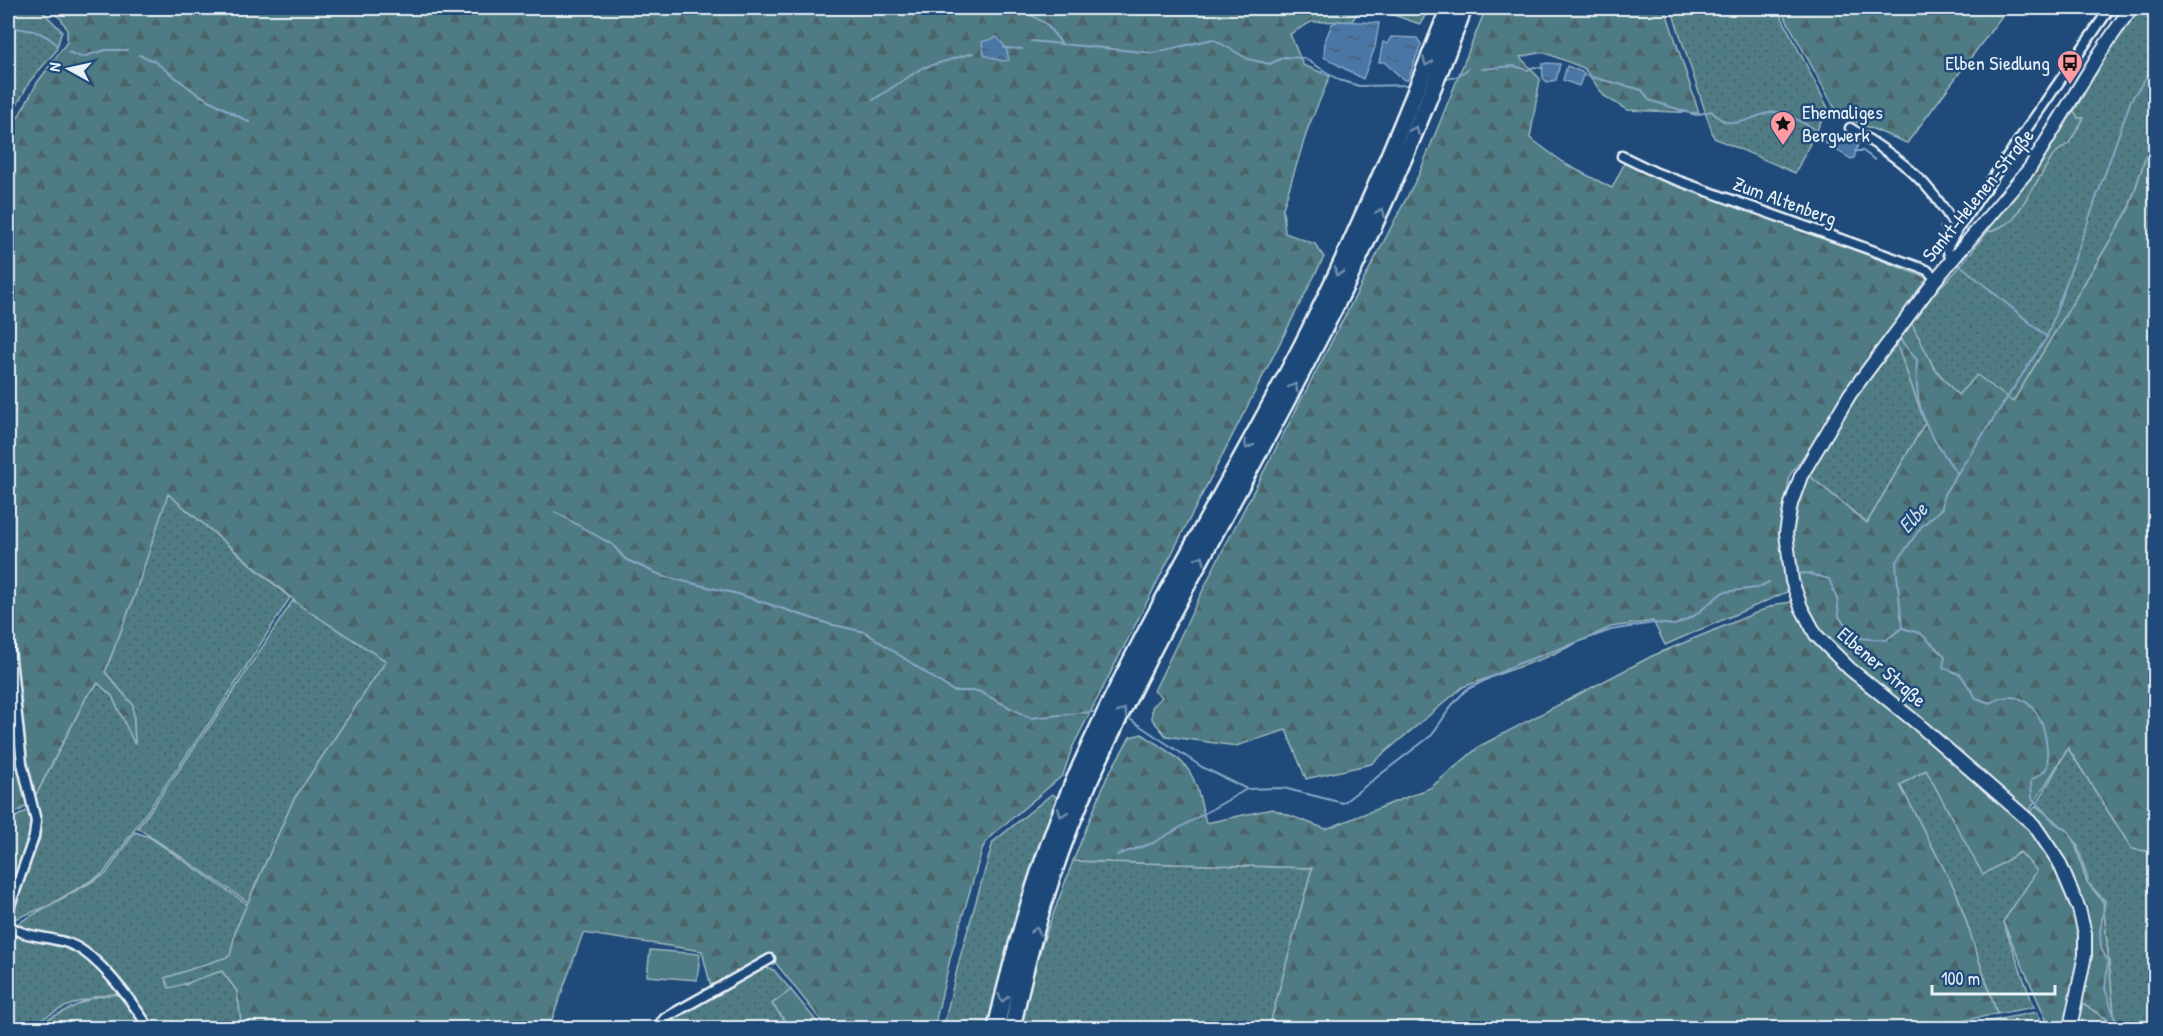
<svg xmlns="http://www.w3.org/2000/svg" width="2163" height="1036" font-family="'Patrick Hand',sans-serif">
	<style>
		.grass { fill: url(#grass-dots); stroke: #9cb6be; stroke-width: 1.5 }
		.forest { fill: url(#forest-firs); stroke: #9cb6be; stroke-width: 1.5 }
		.green { fill: #507b84; stroke: #9cb6be; stroke-width: 1.5 }
		.water { fill: url(#water-ripples); stroke: #88a7c6; stroke-width: 1.5 }
		.lines { fill: none; stroke-linecap: round; stroke-linejoin: round }
		.stream { stroke: #88a7c6; stroke-width: 2 }
		.street-casing { stroke: #e8f1f8; stroke-width: 13 }
		.secondary-casing { stroke: #e8f1f8; stroke-width: 16 }
		.highway-casing { stroke: #e8f1f8; stroke-width: 20 }
		.street { stroke: #1f4a7a; stroke-width: 8 }
		.secondary { stroke: #1f4a7a; stroke-width: 12 }
		.highway { stroke: #1f4a7a; stroke-width: 15 }
		.oneway { stroke: #6f8dac }
		.labels { text-anchor: middle; stroke-width: 5; stroke-linejoin: round; paint-order: stroke }
		.poi-label { font-size: 20px; fill: #e8f1f8; stroke: #1f4a7a; text-anchor: end }
		.street-label { font-size: 20px; fill: #e8f1f8; stroke: #1f4a7a }
		.water-label { font-size: 21px; font-style: italic; fill: #d0dfeb; stroke: #1f4a7a }
	</style>
	<defs>
		<pattern id="grass-dots" width="8" height="8" patternUnits="userSpaceOnUse" patternTransform="scale(1.5)"><rect width="8" height="8" fill="#507b84"/><path d="M2 2h.1M6 6h.1" fill="none" stroke="#4c646a" stroke-width="1.8" stroke-linecap="round"/></pattern>
		<pattern id="forest-firs" width="22" height="20" patternUnits="userSpaceOnUse" patternTransform="scale(1.5)"><rect width="22" height="20" fill="#507b84"/><path d="M5 1l3.5 6h-7zM16 11l3.5 6h-7z" fill="#4c646a"/></pattern>
		<pattern id="water-ripples" width="26" height="14" patternUnits="userSpaceOnUse" patternTransform="scale(1.5)"><rect width="26" height="14" fill="#4876a4"/><path d="M2 4q2-2 4 0t4 0M15 11q2-2 4 0t4 0" fill="none" stroke="#475f77"/></pattern>
	</defs>
	<rect width="100%" height="100%" fill="#1f4a7a"/>
	<filter id="ink" filterUnits="userSpaceOnUse"><feTurbulence type="fractalNoise" baseFrequency=".0167" numOctaves="2"/><feDisplacementMap in="SourceGraphic" scale="12" xChannelSelector="R" yChannelSelector="G"/><feConvolveMatrix kernelMatrix="1 2 1 2 8 2 1 2 1" color-interpolation-filters="sRGB"/></filter>
	<g filter="url(#ink)">
		<path class="grass" d="M8 8H39L62 31 56 51 30 81 8 122Z
			M1671 8H1777L1828 108 1795 173 1714 138Z
			M2137 8H2155V129L2128 211 2013 402 1958 396 1934 368 1909 318 1956 271 1988 231H1993L2013 220 2054 154 2069 143 2083 119 2078 118 2074 111 2089 86 2087 85Z
			M1895 339 1925 423 1867 523 1806 473Z
			M167 493 290 598 221 706 104 873 48 906 12 920 9 913 36 836 33 801 87 696 98 683 112 696 135 743 133 705 105 672 134 597Z
			M293 600 387 661 294 799 248 902 138 828 223 707Z
			M2068 748 2132 849 2155 852V1028H2073L2081 1003 2115 1024 2103 902 2086 881 2076 846 2068 831 2036 806Z
			M1926 770 1983 874 2020 852 2038 871 2003 922 2034 1007 1997 1014 1957 894 1900 785Z
			M1052 794 1057 797 1036 856 988 1028H943L960 957 993 842Z
			M30 809 31 836 8 901V821Z
			M135 832 149 837 247 904 236 929 231 956 165 978 186 985 197 978 222 971 237 991 242 1028H151L84 950 16 928 18 923 106 874Z
			M1073 861 1312 868 1269 1028H1019L1028 982Z
			M8 928 70 945 82 953 121 993C100 995 84 999 65 1007 43 1017 32 1028 8 1028Z
			M765 968 774 970 791 990 772 1004 791 1028H658L665 1019Z
			M122 994 147 1028H29L96 996Z
			M2037 1012 2045 1028H1953Z"/>
		<path class="forest" d="M47 8H1361L1352 21 1311 22 1290 34 1303 65 1330 76 1308 128 1283 208 1285 233 1315 244 1324 257 1072 748 1063 775 991 836 983 847 951 955 934 1028H827L771 957 712 991 702 951 583 933 549 1028H242L237 991 222 971C204 976 188 984 169 988L165 978 230 956 236 929 294 799 386 661 302 607 168 494 134 597 105 672 133 705 135 745 112 696 98 683 87 696 31 804 8 817V136L37 83 67 42V29L61 19Z
			M1373 8H1430L1420 24Z
			M1486 8H1665L1699 113 1627 110 1604 96 1584 68 1543 52 1520 57 1540 79 1530 138 1567 165 1612 188 1625 162 1930 279 1790 475 1780 527 1789 591 1665 645 1653 621 1611 627 1547 657 1463 687 1371 764 1306 779 1286 730 1236 746 1166 736 1152 719V707L1162 697 1154 691 1215 565 1419 174Z
			M1780 8H2008L1907 143 1851 120 1834 107Z
			M2074 111 2078 118H2084L2069 143 2054 154 2013 220 1993 231H1988L1992 221 2026 180Z
			M2155 129V852L2132 849 2068 748 2028 813C1988 780 1948 747 1908 713 1886 694 1858 676 1839 654 1788 598 1779 542 1806 473L1867 523 1925 423 1895 339 1909 318 1934 368 1958 395 1977 375 2013 402 2128 211Z
			M1792 602 1812 640 2024 819 2036 806 2068 831 2076 846 2086 881 2103 902 2115 1024 2073 998 2064 1028H2050L2003 922 2037 871 2020 852 1983 875 1926 770 1900 785 1957 894 1997 1014 1927 1028H1269L1312 868 1073 861 1107 777 1130 737 1142 734C1192 767 1192 764 1206 823L1272 809 1326 829 1430 788 1480 746 1652 656 1777 604Z"/>
		<path class="green" d="M650 950 700 954 697 980 647 976Z
			M791 990 822 1028H791L772 1004Z"/>
		<path class="water" d="M1338 21 1379 23 1375 47 1363 79 1324 57 1325 41 1332 24Z
			M997 37 1006 48 1009 60 1002 61 984 55 982 42Z
			M1391 37 1417 38 1421 44 1408 80H1404L1384 62H1379L1383 42 1387 44Z
			M1547 63 1560 64 1556 80 1547 82 1543 78 1542 64Z
			M1567 66 1584 73 1579 86 1563 80Z
			M1827 139 1849 140 1858 144 1854 158 1851 159 1825 143Z"/>
		<g class="lines">
			<path class="stream" d="M1018 8 1045 23 1063 45
				M8 27C25 30 46 30 57 46
				M1031 41 1153 53 1213 39 1248 59 1270 64 1284 57 1304 58 1339 80 1359 86 1413 85
				M1004 48 1022 49
				M68 52 82 57 106 50H127
				M139 55 154 61 196 93 249 122
				M1482 69 1514 66 1528 70 1534 67 1543 68
				M1584 75 1642 90 1649 100 1696 115 1711 111C1734 136 1750 114 1775 112 1786 111 1820 132 1828 139
				M1442 80 1456 77 1468 69
				M873 100 922 68 973 53
				M1855 151H1863L1875 160
				M1940 227 1946 236
				M1960 265 2046 336
				M1899 338 1917 360C1913 411 1928 433 1957 473
				M555 512 613 545 625 559 665 577 738 594 829 624 865 632 953 691H978L1030 718 1101 711
				M1796 574 1806 573 1829 579 1837 599 1839 617 1857 638 1886 640 1902 628
				M1125 716 1202 767 1247 789 1283 788 1343 803 1432 735 1452 705 1466 690 1517 664 1611 630 1653 623 1675 625 1694 616 1723 592 1757 588 1769 582
				M1117 855 1153 843 1247 789
				M2088 880 2077 844 2069 832 2055 823 2032 798 2031 780C2036 777 2043 774 2046 769 2049 763 2047 757 2047 750 2045 718 2027 683 1990 703L1976 698 1961 675 1943 667 1945 656 1920 633 1902 628 1896 563 1921 527 1942 508 1944 494 2047 337 2131 100 2156 63
				M2089 884 2105 901 2100 931 2101 948 2108 962 2105 989 2117 1024 2122 1028"/>
			<defs>
				<path id="street" d="M1850 128C1898 157 1929 179 1957 230
					M1622 156 1657 173 1927 270 1936 279
					M1951 261 1947 248 1957 230 2110 8
					M8 631 22 763 36 821 34 837 8 911
					M8 925C25 938 49 936 70 944 99 955 133 1003 149 1028
					M656 1028 665 1018 770 959"/>
				<path id="secondary" d="M2070 1028 2085 955V934L2079 909 2059 862 2034 825 1917 723 1850 669 1816 635 1801 607 1792 581 1786 533 1791 504 1801 476 1850 394 1936 279 2030 168 2100 53 2131 8"/>
				<path id="highway" d="M996 1028C1017 936 1045 842 1085 756 1149 614 1232 481 1303 343 1358 234 1404 121 1449 8
					M1012 1028C1028 952 1049 875 1080 803 1145 651 1231 509 1307 362 1367 248 1419 129 1464 8"/>
			</defs>
			<use href="#street" class="street-casing"/>
			<use href="#secondary" class="secondary-casing"/>
			<use href="#highway" class="highway-casing"/>
			<use href="#street" class="street"/>
			<use href="#secondary" class="secondary"/>
			<use href="#highway" class="highway"/>
		</g>
		<defs><path id="oneway-chevron" d="M-2-3.5L2.5 0L-2 3.5" fill="none" stroke-width="1.6" stroke-linecap="round" stroke-linejoin="round" transform="scale(1.5)"/></defs>
		<g class="oneway">
			<use href="#oneway-chevron" transform="translate(1427 62) rotate(112)"/>
			<use href="#oneway-chevron" transform="translate(1415 130) rotate(-68)"/>
			<use href="#oneway-chevron" transform="translate(1381 212) rotate(-67)"/>
			<use href="#oneway-chevron" transform="translate(1338 272) rotate(116)"/>
			<use href="#oneway-chevron" transform="translate(1294 387) rotate(-62)"/>
			<use href="#oneway-chevron" transform="translate(1248 445) rotate(119)"/>
			<use href="#oneway-chevron" transform="translate(1201 559) rotate(-62)"/>
			<use href="#oneway-chevron" transform="translate(1123 712) rotate(-64)"/>
			<use href="#oneway-chevron" transform="translate(1062 813) rotate(111)"/>
			<use href="#oneway-chevron" transform="translate(1036 931) rotate(-74)"/>
			<use href="#oneway-chevron" transform="translate(1003 998) rotate(103)"/>
		</g>
	</g>
	<defs>
		<symbol id="bus-pin" viewBox="-11 -11 22 30"><path d="M0 17L-7.5 6A9.5 9.5 0 1 1 7.5 6Z" fill="#ff9aa2" stroke="#1f4a7a"/><path d="M-5-6H5V4H4V6H2V4H-2V6H-4V4H-5ZM-3.5-4V0h7V-4ZM-3.5 1.2v1.5H-2V1.2ZM2 1.2v1.5H3.5V1.2Z" fill="#111"/></symbol>
		<symbol id="sight-pin" viewBox="-11 -11 22 30"><path d="M0 17L-7.5 6A9.5 9.5 0 1 1 7.5 6Z" fill="#ff9aa2" stroke="#1f4a7a"/><path d="M0-6L1.8-2.2L6-1.7L2.9 1.2L3.7 5.4L0 3.3L-3.7 5.4L-2.9 1.2L-6-1.7L-1.8-2.2Z" fill="#111"/></symbol>
	</defs>
	<g fill-rule="evenodd">
		<use href="#bus-pin" x="2055" y="48" width="30" height="40"/>
		<use href="#sight-pin" x="1768" y="109" width="30" height="40"/>
	</g>
	<g class="labels">
		<g class="poi-label">
			<text x="2050" y="70">Elben Siedlung</text>
			<text x="1802" y="119" text-anchor="start">Ehemaliges<tspan x="1802" dy="23">Bergwerk</tspan></text>
		</g>
		<g class="street-label">
			<text transform="translate(1978 195) rotate(-51)" y="7">Sankt-Helenen-Straße</text>
			<text transform="translate(1785 201) rotate(20)" y="7">Zum Altenberg</text>
			<text transform="translate(1882 667) rotate(41)" y="7">Elbener Straße</text>
		</g>
		<g class="water-label">
			<text transform="translate(1913 518) rotate(-48)" y="7">Elbe</text>
		</g>
	</g>
	<rect width="2163" height="1036" fill="none" stroke="#1f4a7a" stroke-width="30"/>
	<rect x="15" y="15" width="2133" height="1006" fill="none" stroke="#e8f1f8" stroke-width="2" filter="url(#ink)"/>
	<g transform="translate(69 69) rotate(278)" stroke="#1f4a7a" stroke-width="4.5" paint-order="stroke">
	<path d="M0-4.5L10 22L0 15L-10 22Z" fill="#e8f1f8"/>
	<text y="-9" font-size="16" font-weight="bold" text-anchor="middle" fill="#e8f1f8">N</text>
	</g>
	<path d="M1932 985v9h123v-9" fill="none" stroke="#e8f1f8" stroke-width="3"/>
	<text x="1941" y="985" font-size="18" fill="#e8f1f8" stroke="#1f4a7a" stroke-width="4.5" paint-order="stroke">100 m</text>
</svg>
